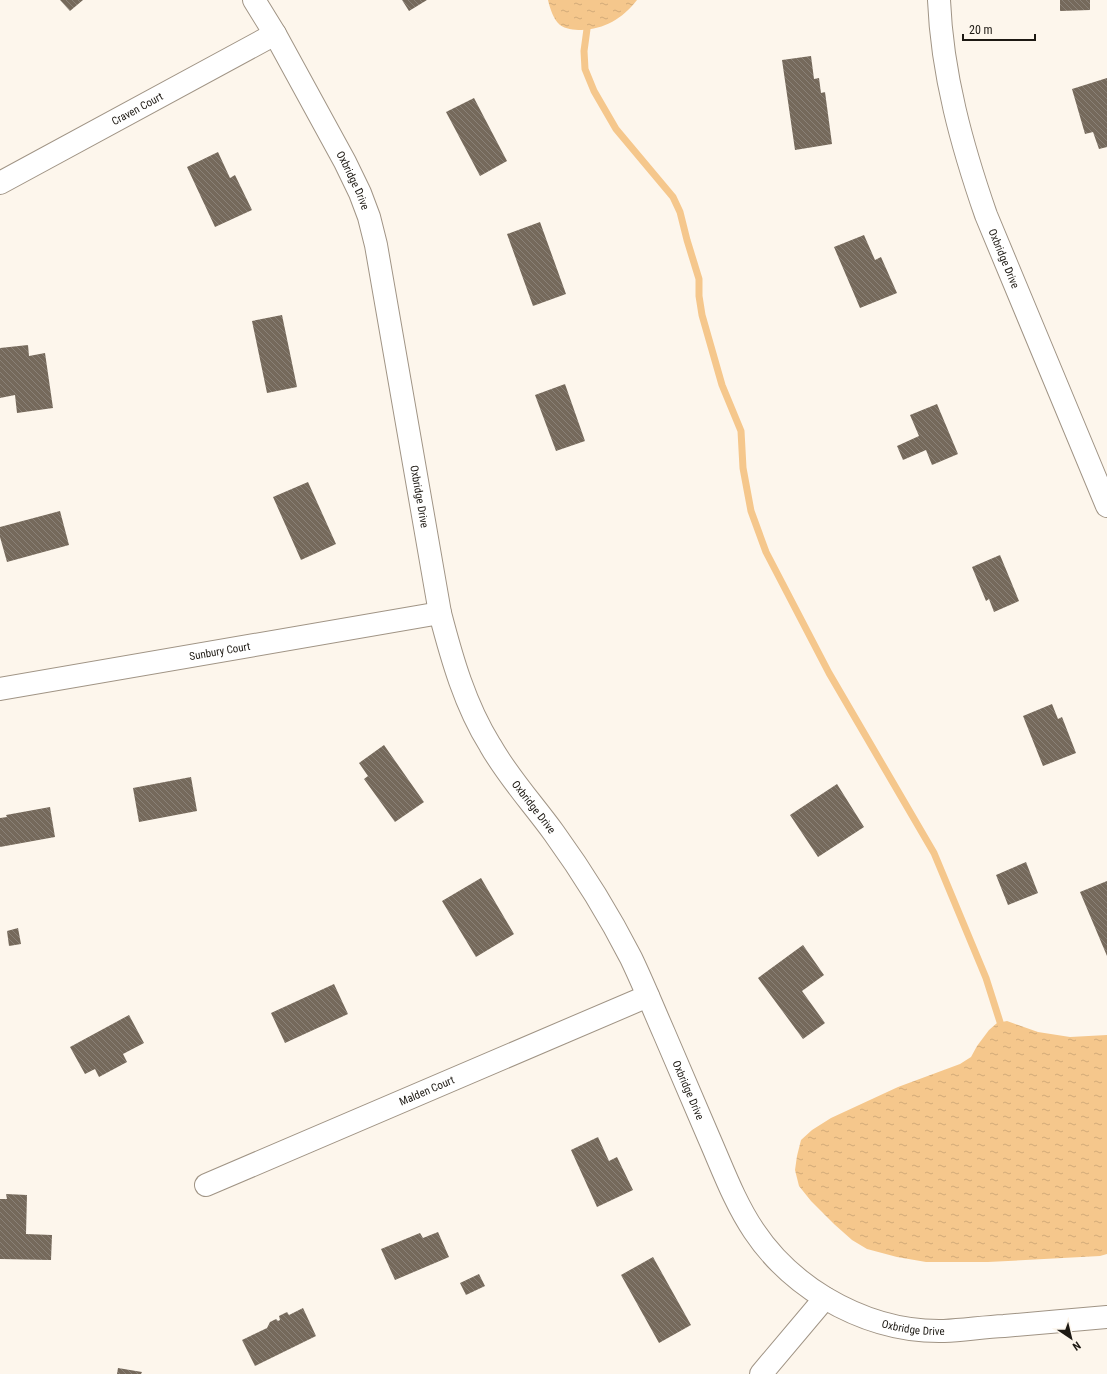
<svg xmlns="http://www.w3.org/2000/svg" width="1107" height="1374" font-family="'Roboto Condensed',sans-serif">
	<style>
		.water { fill: url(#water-ripples) }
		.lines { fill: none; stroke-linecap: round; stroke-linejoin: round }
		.stream { stroke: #f5c78c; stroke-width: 7 }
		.building { fill: url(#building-back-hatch) }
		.minor-casing { stroke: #a09485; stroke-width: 24 }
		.minor { stroke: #fff; stroke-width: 22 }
		.labels { text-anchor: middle; stroke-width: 3.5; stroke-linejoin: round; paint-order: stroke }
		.street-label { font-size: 11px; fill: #1d1913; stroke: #fdf6ec }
	</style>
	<defs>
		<pattern id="water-ripples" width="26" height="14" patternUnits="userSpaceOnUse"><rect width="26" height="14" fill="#f5c78c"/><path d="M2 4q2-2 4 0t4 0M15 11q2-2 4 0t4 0" fill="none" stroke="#d2aa78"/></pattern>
		<pattern id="building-back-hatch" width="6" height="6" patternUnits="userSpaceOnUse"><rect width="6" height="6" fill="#75695b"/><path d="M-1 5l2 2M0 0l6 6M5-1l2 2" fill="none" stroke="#8a8177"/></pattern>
	</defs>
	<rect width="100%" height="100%" fill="#fdf6ec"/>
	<path class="water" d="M548 0H637C622 19 605 29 581 30 574 30 565 29 560 25 553 19 550 8 548 0Z
		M1007 1021 1038 1032 1070 1037 1107 1035V1254L1100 1256 988 1262H926L897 1257 867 1249 852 1240 834 1224 811 1201 799 1186 795 1170 797 1156 801 1140 812 1130 831 1118 898 1087 960 1064 971 1057 977 1046 989 1030 997 1023Z"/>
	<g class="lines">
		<path class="stream" d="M587 29 584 51 585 69 594 91 616 129 673 197 680 212 687 240 699 279V296L702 315 722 385 741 431 743 468 751 511 766 552 829 673 934 853 986 978 1000 1022"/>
	</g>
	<path class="building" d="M60 0H83L70 11Z
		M402 0H427L409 11Z
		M1060 0H1090V10L1060 11Z
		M811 56 814 79 819 78 821 93 825 92 832 144 795 150 782 60Z
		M1107 78V147L1099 149 1093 132 1085 134 1072 89Z
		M474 98 507 161 480 176 446 112Z
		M218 152 230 178 235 175 252 210 215 227 187 167Z
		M540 222 566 294 533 306 507 234Z
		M864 235 875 260 881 257 897 293 860 308 834 247Z
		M282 315 297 387 267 393 252 321Z
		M28 345 29 356 45 353 53 408 17 413 15 395 0 398V348Z
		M565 384 585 441 556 451 535 395Z
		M937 404 958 454 932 465 926 450 903 460 897 446 919 436 910 415Z
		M308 482 336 544 301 560 273 497Z
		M60 511 69 545 7 562 0 537V527Z
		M1000 555 1019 601 994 612 989 599 986 601 972 567Z
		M1052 704 1058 719 1062 717 1076 753 1043 766 1023 716Z
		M384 745 424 802 395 822 364 779 368 776 359 763Z
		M191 777 197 811 139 822 133 788Z
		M837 784 864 827 818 857 790 815Z
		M50 807 55 837 0 847V818L7 817 6 815Z
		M1026 862 1038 893 1008 905 996 875Z
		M481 878 514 934 476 957 442 901Z
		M1107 881V956L1080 892Z
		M18 928 21 944 9 946 7 931Z
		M803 945 824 975 802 991 825 1023 803 1039 758 978Z
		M334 984 348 1014 285 1043 271 1013Z
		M129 1015 144 1043 123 1054 127 1062 99 1077 95 1069 85 1074 70 1047Z
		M598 1137 609 1161 617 1157 633 1190 597 1207 571 1150Z
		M6 1194 27 1195 26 1234 52 1235 51 1260 0 1259V1199H7Z
		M438 1232 449 1257 395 1280 381 1249 420 1233 423 1238Z
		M653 1257 691 1325 659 1343 621 1275Z
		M479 1274 485 1286 466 1295 460 1283Z
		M303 1308 316 1336 255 1366 242 1340 267 1328 270 1322 276 1319 278 1321 280 1320 279 1316 287 1312 289 1315Z
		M118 1368 142 1372 141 1374H117Z"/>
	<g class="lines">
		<defs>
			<g id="minor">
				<path id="s1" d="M254 0 275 34 345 162 360 193 369 217 376 245 440 613C452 659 465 705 490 745 508 777 533 804 554 833 583 873 609 915 631 958 643 983 653 1008 664 1033 679 1068 694 1103 709 1138 723 1170 735 1203 754 1231 772 1258 797 1281 825 1298 862 1320 901 1332 944 1331 964 1330 984 1327 1004 1326 1038 1323 1073 1320 1107 1317"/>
				<path id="s2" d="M939 0C942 74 962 146 986 215L1107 506"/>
				<path id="s3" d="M0 183 275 34"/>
				<path id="s4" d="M0 689 440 613"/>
				<path id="s5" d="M206 1185 648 996"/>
				<path d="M761 1374 825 1298"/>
			</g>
		</defs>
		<use href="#minor" class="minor-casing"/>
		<use href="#minor" class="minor"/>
	</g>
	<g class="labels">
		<g class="street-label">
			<text dy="4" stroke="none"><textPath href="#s3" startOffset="156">Craven Court</textPath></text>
			<text dy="4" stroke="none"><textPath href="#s1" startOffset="206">Oxbridge Drive</textPath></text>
			<text dy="4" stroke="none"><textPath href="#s2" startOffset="268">Oxbridge Drive</textPath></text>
			<text dy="4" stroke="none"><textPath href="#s1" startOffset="530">Oxbridge Drive</textPath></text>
			<text dy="4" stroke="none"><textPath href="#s4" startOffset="223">Sunbury Court</textPath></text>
			<text dy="4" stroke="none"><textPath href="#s1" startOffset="866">Oxbridge Drive</textPath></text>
			<text dy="4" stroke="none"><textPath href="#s1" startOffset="1190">Oxbridge Drive</textPath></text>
			<text dy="4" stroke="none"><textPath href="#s5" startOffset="240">Malden Court</textPath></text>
			<text dy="4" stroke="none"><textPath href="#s1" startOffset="1538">Oxbridge Drive</textPath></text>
		</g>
	</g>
	<g transform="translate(1071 1338) rotate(145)" stroke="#fdf6ec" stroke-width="3" paint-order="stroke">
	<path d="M0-3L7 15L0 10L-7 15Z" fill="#1d1913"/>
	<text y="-6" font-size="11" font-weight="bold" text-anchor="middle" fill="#1d1913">N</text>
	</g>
	<path d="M963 34v6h72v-6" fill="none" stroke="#1d1913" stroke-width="2"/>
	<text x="969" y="34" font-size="12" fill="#1d1913" stroke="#fdf6ec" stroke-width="3" paint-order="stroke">20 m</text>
</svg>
